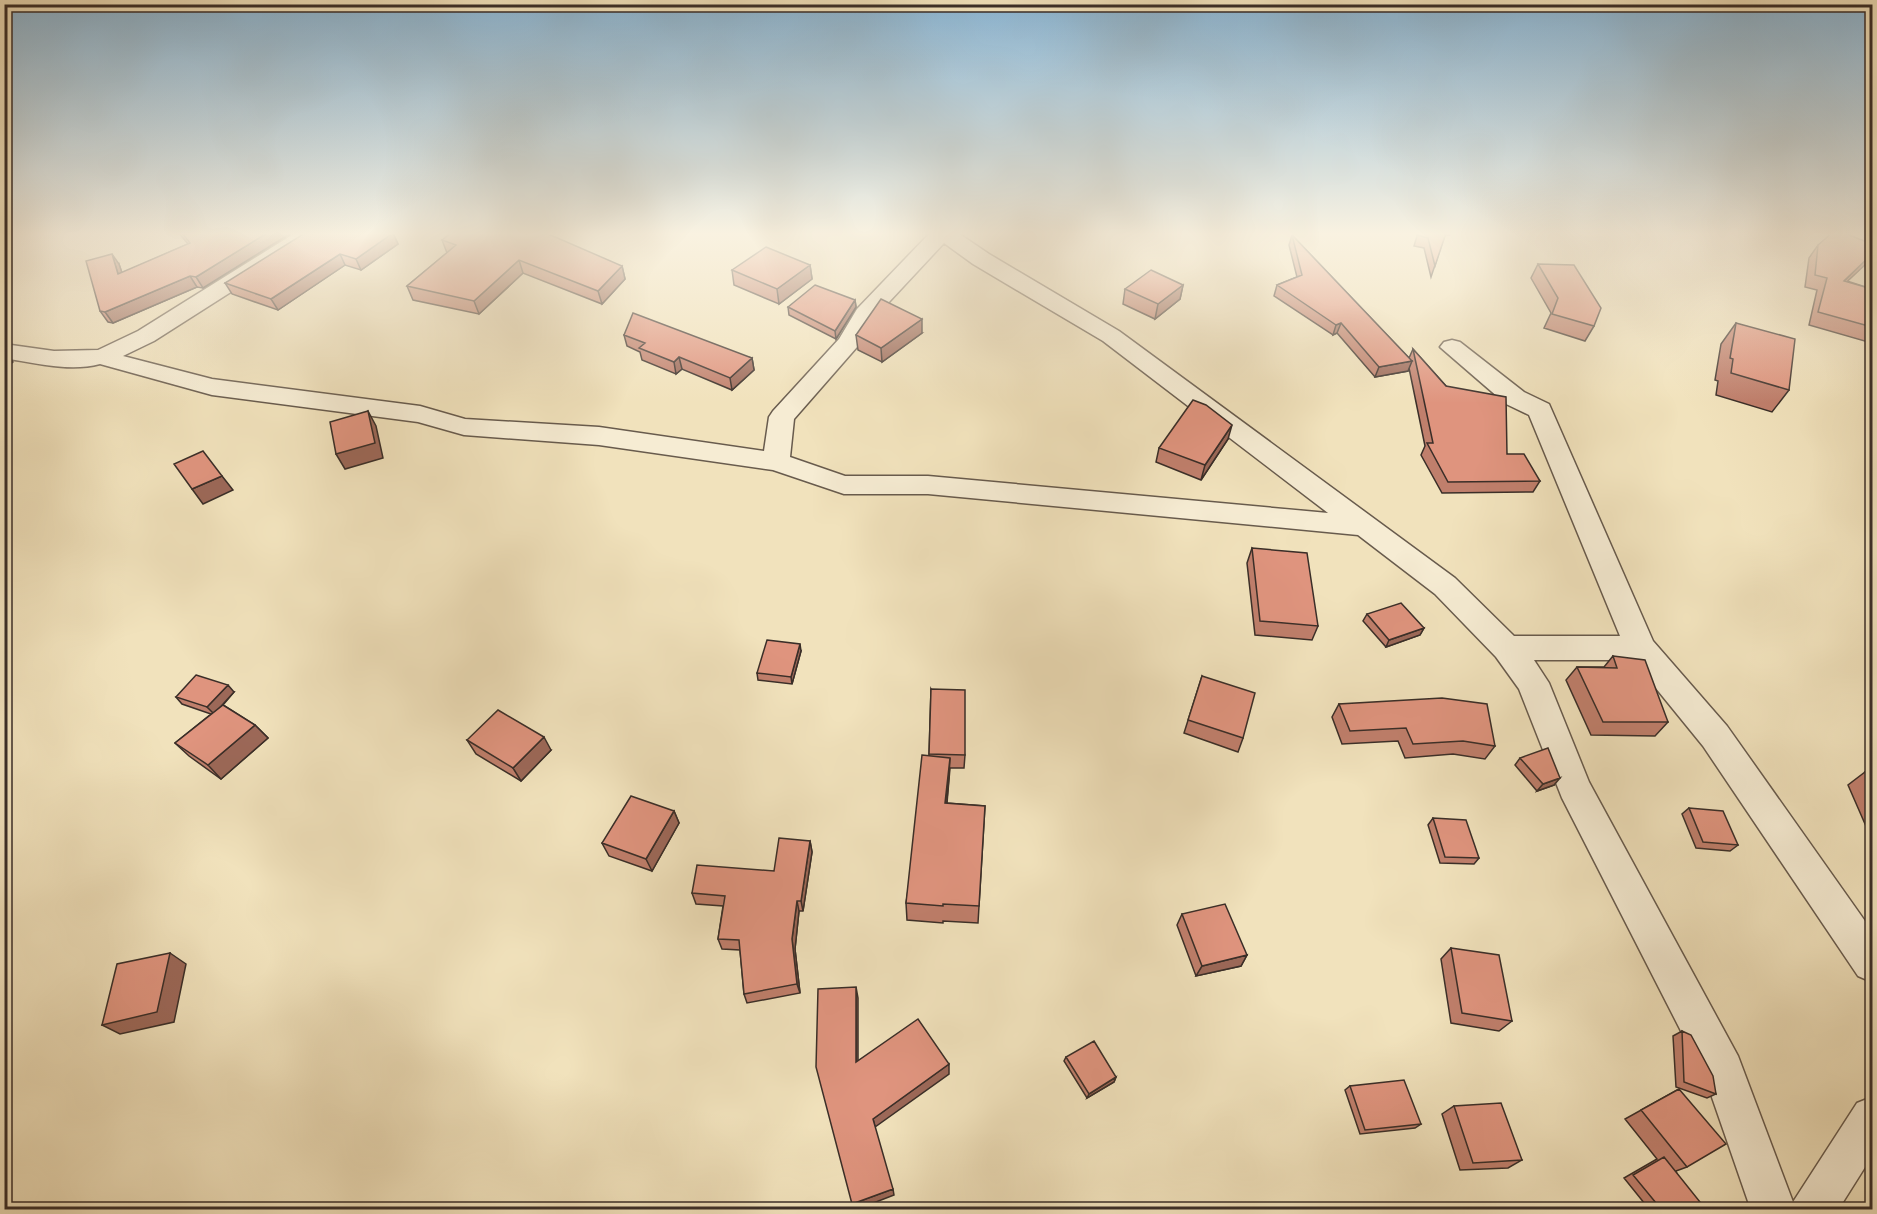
<svg xmlns="http://www.w3.org/2000/svg" width="1877" height="1214" font-family="'Old Standard TT',serif">
	<style>
		.lines { fill: none; stroke-linecap: round; stroke-linejoin: round }
		.minor-casing { stroke: #685b4d; stroke-width: 3 }
		.minor { fill: #f6ecd3; fill-rule: evenodd }
		.wall { fill: #c07f6c; stroke: #3a2e28; stroke-width: 1.5 }
		.shaded-wall { fill: #9c6858; stroke: #3a2e28; stroke-width: 1.5 }
		.building { fill: #df947e; stroke: #3a2e28; stroke-width: 1.5 }
	</style>
	<rect width="100%" height="100%" fill="#f1e2bc"/>
	<filter id="stains"><feTurbulence type="fractalNoise" baseFrequency=".00333" numOctaves="4"/><feColorMatrix values="0 0 0 0 .2 0 0 0 0 .09 0 0 0 0 .02 0 0 0 .5 -.17"/></filter>
	<radialGradient id="worn" r=".72"><stop offset=".6" stop-color="#630" stop-opacity="0"/><stop offset="1" stop-color="#630" stop-opacity=".3"/></radialGradient>
	<g class="lines">
		<defs>
			<path id="minor" d="M295 233H320L317 237 154 341 123 356 212 379 420 406 465 419 599 427 764 451 769 417 773 411 839 339 857 309 930 233H958L989 254 1119 331 1455 578 1514 636H1620L1529 415 1506 404 1440 347 1444 342 1452 340 1460 342 1524 392 1549 404 1653 641 1727 726 1872 931V982L1858 976 1703 746 1633 660H1534L1549 683 1589 782 1738 1056 1793 1202 1857 1103 1872 1097V1156L1838 1210H1751L1706 1080 1562 798 1519 689 1496 657 1435 594 1358 535 928 494H844L773 470 599 445 464 435 418 422 212 395 100 364C70 372 35 363 4 358V344L54 351 98 350 138 331ZM944 243 973 264 1103 341 1328 513 928 476H845L790 457 794 419 857 347 875 317Z"/>
		</defs>
		<use href="#minor" class="minor-casing"/>
		<use href="#minor" class="minor"/>
	</g>
	<path class="wall" d="M179 233H291L203 288 197 287 113 323 108 322 100 311 119 264 122 273 188 244Z
		M393 233 398 244 361 270 345 265 278 310 232 294 225 283Z
		M1418 233H1451L1450 235H1445L1431 277 1424 248 1414 246Z
		M1292 235 1409 358 1413 349 1507 454 1540 481 1533 492 1442 493 1421 455 1425 446 1409 368 1408 371 1375 377 1337 333 1333 335 1274 296 1277 285 1297 277 1289 245Z
		M442 240 622 266 625 279 602 304 523 273 479 314 413 300 407 286 447 253Z
		M1818 245 1871 259 1847 281 1872 289V337L1868 342 1809 325 1817 290 1805 287 1809 258Z
		M1538 264 1594 326 1585 341 1544 328 1551 313 1531 278Z
		M810 265 812 279 779 304 734 285 732 270Z
		M1183 285 1180 299 1155 319 1123 304 1125 289Z
		M855 300 856 307 836 339 789 315 788 307Z
		M1736 323 1789 390 1772 412 1716 395 1718 381 1715 380 1721 344Z
		M922 333 882 362 858 350 856 335Z
		M624 335 752 358 754 370 732 390 682 369 676 374 642 360 640 352 627 346Z
		M1228 439 1201 480 1156 462 1159 448Z
		M1252 548 1318 626 1312 640 1255 635 1247 563Z
		M1367 614 1424 628 1420 635 1386 647 1363 621Z
		M801 651 792 684 758 680 757 673Z
		M1613 656 1668 722 1655 736 1591 735 1566 680 1577 667H1604Z
		M1202 676 1243 738 1238 752 1184 733Z
		M931 689 965 755 964 768H950L947 803 985 806 978 923 943 921V923L907 920 906 903 929 756Z
		M234 692 223 705 255 725 268 738 221 779 189 756 175 743 211 714 182 704 176 697Z
		M1339 704 1495 746 1485 759 1453 754 1405 758 1398 741 1342 744 1332 717Z
		M467 740 551 750 521 781 476 754Z
		M1520 758 1554 785 1537 791 1515 765Z
		M1865 772 1872 773V840L1848 785Z
		M1689 808 1738 845 1730 851 1696 848 1682 814Z
		M674 811 679 823 652 871 609 856 602 843Z
		M1433 818 1479 858 1474 864 1440 863 1428 825Z
		M810 841 812 852 803 911H799L795 949 800 993 747 1003 744 994 740 950 722 949 718 939 723 906 696 904 692 893 774 871Z
		M1182 914 1247 955 1241 966 1196 976 1177 925Z
		M1451 948 1512 1021 1499 1031 1451 1023 1441 959Z
		M1682 1031 1716 1094 1707 1098 1676 1087 1673 1036Z
		M1066 1057 1116 1077 1114 1082 1087 1098 1064 1061Z
		M1350 1086 1421 1124 1415 1128 1360 1134 1345 1090Z
		M1679 1089 1687 1167 1676 1171 1688 1209H1649L1624 1178 1657 1159 1625 1119Z
		M1454 1106 1522 1160 1508 1168 1460 1170 1442 1114Z"/>
	<path class="shaded-wall" d="M267 233H291L203 288 196 277Z
		M393 233 398 244 361 270 356 259Z
		M112 254 119 264 126 285 118 274Z
		M340 254 345 265 278 310 271 299Z
		M1872 254V257L1871 259 1835 293 1844 281Z
		M519 260 523 273 479 314 474 301Z
		M810 265 812 279 779 304 777 289Z
		M622 266 625 279 602 304 598 291Z
		M190 276 197 287 113 323 105 312Z
		M1183 285 1180 299 1155 319 1158 304Z
		M855 300 856 307 836 339 835 331Z
		M922 319V333L882 362 881 348Z
		M1341 323 1337 333 1333 335 1336 325Z
		M4 352 13 362 4 370Z
		M679 357 682 369 676 374 674 362Z
		M752 358 754 370 732 390 730 378Z
		M1412 361 1408 371 1375 377 1379 367Z
		M368 411 376 426 383 458 345 469 336 454Z
		M1232 425 1228 439 1201 480 1205 465Z
		M222 476 233 490 203 504 192 489Z
		M1424 628 1420 635 1386 647 1389 640Z
		M800 644 801 651 792 684 791 677Z
		M228 685 234 692 214 714 207 707Z
		M255 725 268 738 221 779 208 765Z
		M544 737 551 750 521 781 513 768Z
		M950 758 949 777 945 822V803Z
		M1560 778 1554 785 1537 791 1543 784Z
		M674 811 679 823 652 871 646 859Z
		M810 841 812 852 803 911 801 901Z
		M797 901 799 911 795 949 800 993 797 984 792 939Z
		M170 953 186 964 174 1022 120 1034 102 1025Z
		M1247 955 1241 966 1196 976 1202 966Z
		M856 987 858 998V1071L856 1062Z
		M949 1064V1074L875 1127 873 1119Z
		M1116 1077 1114 1082 1087 1098 1089 1094Z
		M893 1189 894 1195 858 1209H854L852 1204Z"/>
	<path class="building" d="M182 233H267L196 277 190 276 105 312 100 311 86 261 112 254 118 274 190 243Z
		M305 233H393L356 259 340 254 271 299 225 283Z
		M451 233H546L622 266 598 291 519 260 474 301 407 286 456 245 442 240Z
		M1418 233H1446L1435 266 1428 238 1417 235Z
		M1832 233H1844L1872 244V254L1844 281 1872 289V327L1818 312 1827 278 1815 275 1818 245Z
		M1292 235 1412 361 1379 367 1341 323 1336 325 1277 285 1302 275Z
		M766 247 810 265 777 289 732 270Z
		M1538 264 1574 265 1601 308 1594 326 1552 314 1558 298Z
		M1151 270 1183 285 1158 304 1125 289Z
		M815 285 855 300 835 331 788 307Z
		M881 299 922 319 881 348 856 335Z
		M633 313 752 358 730 378 679 357 674 362 639 348 645 343 624 335Z
		M1736 323 1795 339 1789 390 1731 373 1733 359 1730 358Z
		M1413 349 1446 386 1506 397 1507 454H1524L1540 481 1448 482 1427 443H1433Z
		M1193 400 1206 405 1232 425 1205 465 1159 448Z
		M368 411 375 443 336 454 330 422Z
		M203 451 222 476 192 489 174 464Z
		M1252 548 1307 553 1318 626 1260 621Z
		M1401 603 1424 628 1389 640 1367 614Z
		M767 640 800 644 791 677 757 673Z
		M1613 656 1645 660 1668 722H1603L1577 667 1617 668Z
		M196 675 228 685 207 707 176 697Z
		M1202 676 1255 693 1243 738 1188 720Z
		M931 689 965 690V755L929 754Z
		M1442 698 1487 704 1495 746 1463 741 1413 744 1406 728 1350 731 1339 704Z
		M223 705 255 725 208 765 175 743Z
		M498 710 544 737 513 768 467 740Z
		M1548 748 1560 778 1543 784 1520 758Z
		M922 755 950 758 945 803 985 806 979 906 943 904V906L906 903Z
		M1865 772 1872 773V788Z
		M631 796 674 811 646 859 602 843Z
		M1689 808 1723 811 1738 845 1703 842Z
		M1433 818 1466 820 1479 858 1445 857Z
		M779 838 810 841 801 901H797L792 939 797 984 744 994 739 940 718 939 725 896 692 893 697 865 774 871Z
		M1225 904 1247 955 1202 966 1182 914Z
		M1451 948 1499 955 1512 1021 1462 1013Z
		M170 953 157 1012 102 1025 117 964Z
		M856 987V1062L918 1019 949 1064 873 1119 893 1189 852 1204 816 1067 818 989Z
		M1682 1031 1691 1035 1713 1076 1716 1094 1684 1082Z
		M1094 1041 1116 1077 1089 1094 1066 1057Z
		M1404 1080 1421 1124 1365 1130 1350 1086Z
		M1679 1089 1726 1144 1687 1167 1641 1110Z
		M1501 1103 1522 1160 1473 1163 1454 1106Z
		M1664 1157 1700 1202 1688 1209H1661L1633 1175Z"/>
	<linearGradient id="sky" x2="0" y2="1"><stop stop-color="#8bb7d6"/><stop offset="0.58" stop-color="#f9f2e1"/><stop offset="1" stop-color="#f9f2e1" stop-opacity="0"/></linearGradient>
	<rect width="1877" height="403" fill="url(#sky)"/>
	<rect width="1877" height="1214" fill="none" stroke="#f1e2bc" stroke-width="24"/>
	<rect x="6" y="6" width="1865" height="1202" fill="none" stroke="#3a2e28" stroke-width="3"/>
	<rect x="12" y="12" width="1853" height="1190" fill="none" stroke="#3a2e28" stroke-width="1.5"/>
	<rect width="100%" height="100%" filter="url(#stains)"/>
	<rect width="100%" height="100%" fill="url(#worn)"/>
</svg>
